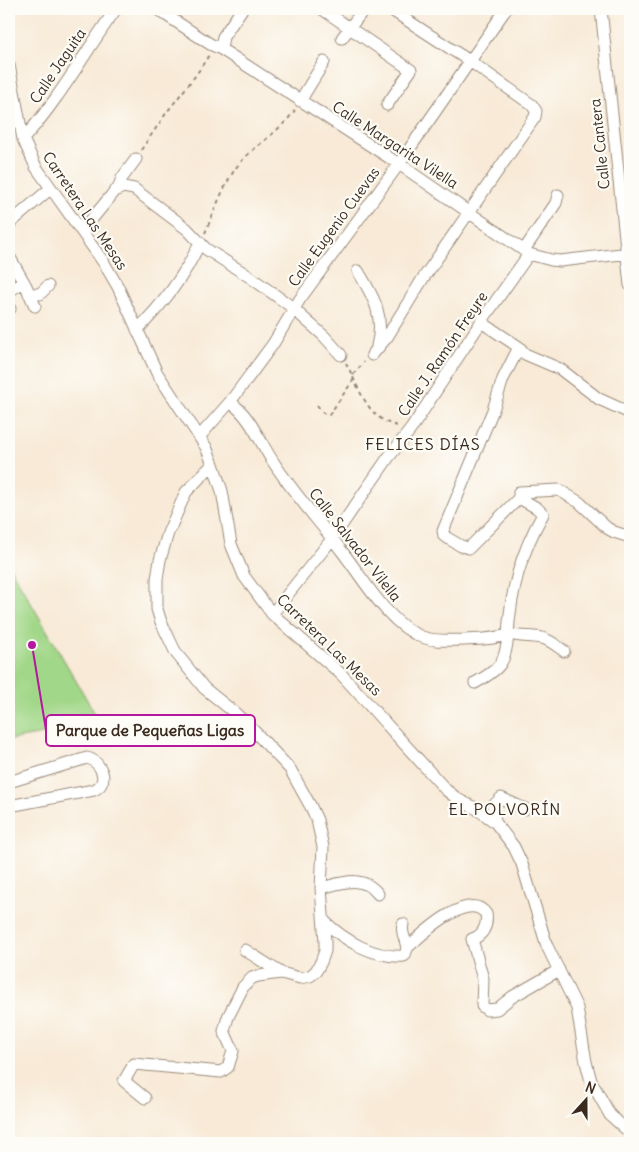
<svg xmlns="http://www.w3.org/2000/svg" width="639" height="1152" font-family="Delius,sans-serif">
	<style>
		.green { fill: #a1d788; stroke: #6e8053 }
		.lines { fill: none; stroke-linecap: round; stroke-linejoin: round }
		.minor-casing { stroke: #9a8a7a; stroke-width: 13 }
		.path { stroke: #9a8a7a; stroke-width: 2; stroke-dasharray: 4 4; stroke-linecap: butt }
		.minor { stroke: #fff; stroke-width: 11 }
		.labels { text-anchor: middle; stroke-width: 4.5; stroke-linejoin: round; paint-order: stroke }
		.street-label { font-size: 15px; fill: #3b2a1e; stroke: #fdfcf7 }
		.neighbourhood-label { font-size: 16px; letter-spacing: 1px; fill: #3b2a1e; stroke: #fdfcf7 }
		.leader { fill: none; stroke: #b5179e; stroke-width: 2 }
		.callout-dot { fill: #b5179e; stroke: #fdfcf7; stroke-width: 2 }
		.callout { fill: #fdfcf7; stroke: #b5179e; stroke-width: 2 }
		.callout-label { font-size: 16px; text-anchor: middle; font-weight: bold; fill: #3b2a1e }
	</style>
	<rect width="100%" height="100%" fill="#fdfcf7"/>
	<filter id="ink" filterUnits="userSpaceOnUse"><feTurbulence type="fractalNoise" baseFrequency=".02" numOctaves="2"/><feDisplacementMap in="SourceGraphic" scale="10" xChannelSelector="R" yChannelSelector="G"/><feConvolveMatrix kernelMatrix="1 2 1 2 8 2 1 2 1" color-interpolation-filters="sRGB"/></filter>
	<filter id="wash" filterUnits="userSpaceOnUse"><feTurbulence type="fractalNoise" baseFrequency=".0096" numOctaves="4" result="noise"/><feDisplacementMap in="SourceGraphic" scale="20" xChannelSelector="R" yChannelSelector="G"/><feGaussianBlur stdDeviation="1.12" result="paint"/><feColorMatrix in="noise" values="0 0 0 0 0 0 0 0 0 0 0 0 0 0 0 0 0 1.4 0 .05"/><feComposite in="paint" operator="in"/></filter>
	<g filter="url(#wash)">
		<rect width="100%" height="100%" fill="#f8ead7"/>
		<path class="green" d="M9 565 101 724 9 740Z"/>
	</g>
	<g filter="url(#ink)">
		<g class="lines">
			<defs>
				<path id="minor" d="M157 9 210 44 221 49 399 164 529 254 551 260 560 261 630 253
					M322 9 411 70 387 105
					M601 9 630 285
					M342 38 364 9
					M221 49 223 37 242 9
					M9 65 23 139 36 167 104 263 118 287 157 373 206 447 213 464 222 491 231 544 244 576 272 614 341 674 446 790 459 800 477 809 495 822 514 847 522 864 547 946 577 1008 586 1062 591 1081 610 1115 630 1133
					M300 101 324 62
					M23 139C59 100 85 52 116 9
					M118 189 122 178 136 159
					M9 224 51 188
					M82 231 115 191 123 187 134 189 187 229 206 249 250 277 289 305 324 336 341 355
					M524 250 556 203 558 195
					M9 256 26 286 35 306
					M358 271C373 296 385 315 377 346
					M9 291 24 282
					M29 294H40L48 286
					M9 307 10 309
					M481 322 519 347 525 354 560 369 599 399 630 413
					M137 330C162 305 186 274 200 242
					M519 347 503 379 493 410 443 531 444 536 461 546 469 548 519 498
					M372 355 387 337 422 280 535 117 536 111 532 105 471 62 390 9
					M230 402C251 416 260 443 274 463 294 494 319 521 341 550 363 578 388 624 422 637 435 642 450 640 464 640 479 639 494 640 508 634 511 589 521 553 543 514L537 508 519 498V492L559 490 579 502 607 528 614 532 630 537
					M200 436 230 402 273 344 300 299 399 164 506 9
					M272 614 332 539 388 458 411 429 481 322 529 254
					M475 683C500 669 506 663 508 634 520 637 531 636 542 638 550 640 557 646 564 651
					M9 782 87 758C97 760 107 774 101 784 100 787 97 788 94 790L9 806
					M495 822 493 806 501 798 525 809
					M321 888C342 883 363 874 378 894
					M324 921C345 941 374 958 404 956 412 945 399 935 403 924
					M407 948C421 935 469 889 486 914 488 925 483 936 472 939L483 979 482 1006 487 1010 497 1009 512 997 559 970
					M245 950 281 973
					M145 1098 124 1081 134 1064 221 1072 228 1067 233 1051 224 1031 228 1017 243 987 252 978 258 976 281 973 300 978 310 976 316 971 321 962 325 951V942L321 888 323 847 317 820 311 807 290 769 255 732 235 713 204 688 176 653 161 622 157 609V579L160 560 168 533 186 492 213 464"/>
			</defs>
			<use href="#minor" class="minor-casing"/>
			<path class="path" d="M141 150 167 112 196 75 209 55
				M205 233C214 212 225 181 239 164 256 144 280 132 295 110
				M346 363C359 387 367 420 398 426
				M353 375 364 362
				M317 405 323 413 329 415 354 379"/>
			<use href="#minor" class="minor"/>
		</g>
	</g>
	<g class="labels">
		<g class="street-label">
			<text transform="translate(58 66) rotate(-56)" y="5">Calle Jaguita</text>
			<text transform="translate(600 144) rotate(-96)" y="5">Calle Cantera</text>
			<text transform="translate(395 145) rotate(33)" y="5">Calle Margarita Vilella</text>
			<text transform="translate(85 211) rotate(56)" y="5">Carretera Las Mesas</text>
			<text transform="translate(334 227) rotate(-54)" y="5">Calle Eugenio Cuevas</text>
			<text transform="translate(443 354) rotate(-56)" y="5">Calle J. Ramón Freyre</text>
			<text transform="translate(355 545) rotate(52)" y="5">Calle Salvador Vilella</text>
			<text transform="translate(329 645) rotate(44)" y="5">Carretera Las Mesas</text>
		</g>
		<g class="neighbourhood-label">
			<text x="423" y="450">FELICES DÍAS</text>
			<text x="505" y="815">EL POLVORÍN</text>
		</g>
	</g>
	<path class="leader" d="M32 645L46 730"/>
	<circle class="callout-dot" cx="32" cy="645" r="5"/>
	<rect class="callout" x="46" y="715" width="209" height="31" rx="5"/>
	<g class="callout-label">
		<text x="150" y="736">Parque de Pequeñas Ligas</text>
	</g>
	<rect width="639" height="1152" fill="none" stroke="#fdfcf7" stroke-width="30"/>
	<g transform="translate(586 1100) rotate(21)" stroke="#fdfcf7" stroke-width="4" paint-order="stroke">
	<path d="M0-4L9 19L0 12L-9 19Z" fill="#3b2a1e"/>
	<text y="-8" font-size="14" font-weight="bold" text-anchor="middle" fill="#3b2a1e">N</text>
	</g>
</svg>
